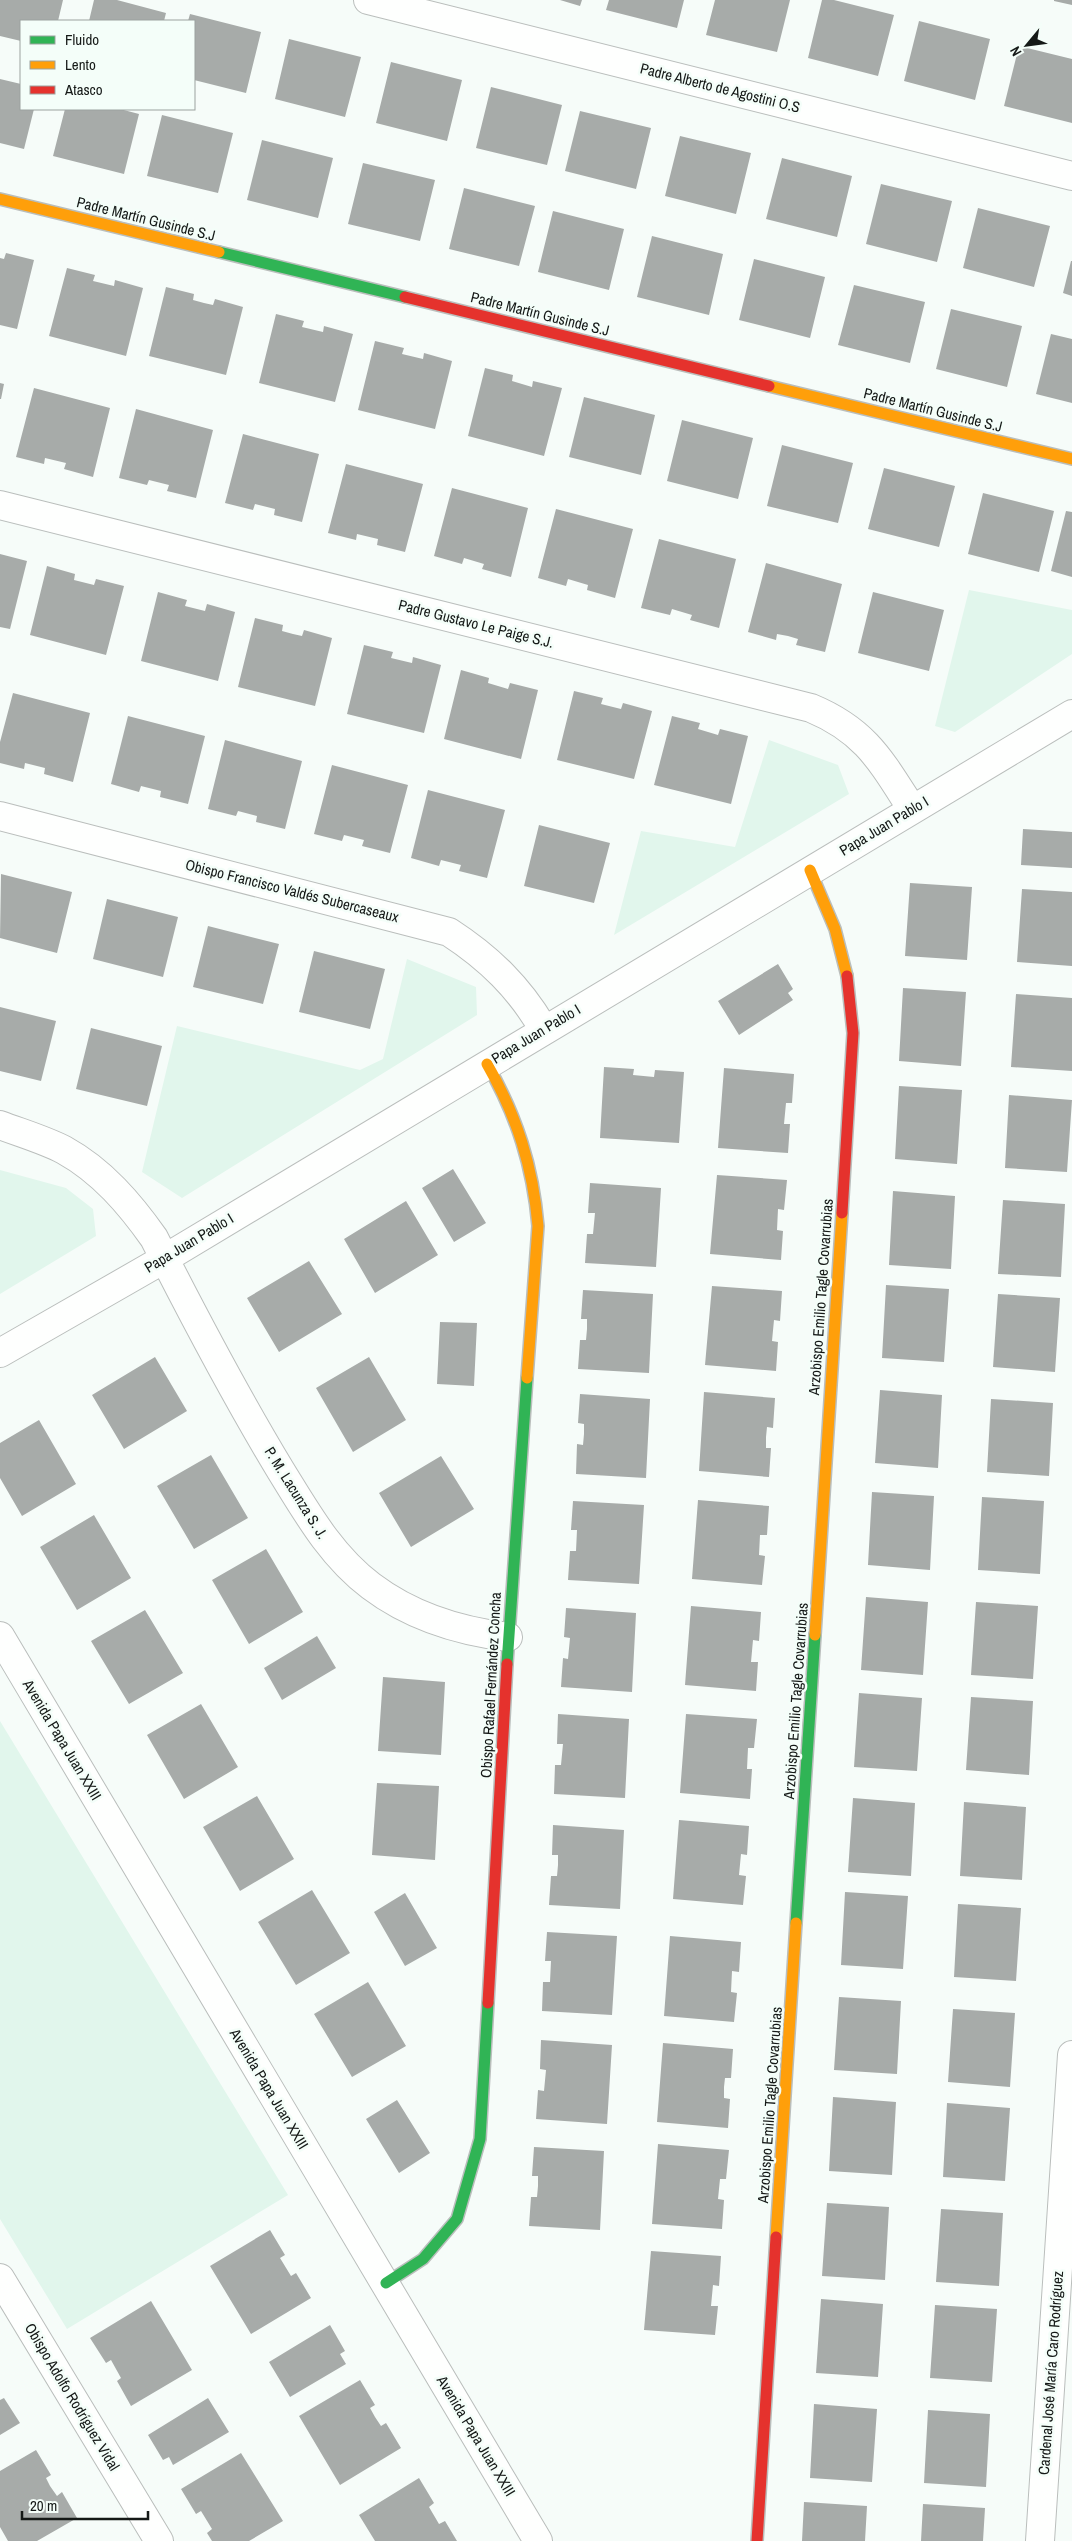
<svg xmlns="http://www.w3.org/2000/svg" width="1072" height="2541" font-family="'Archivo Narrow',sans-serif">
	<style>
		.green { fill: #e1f6ec }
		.building { fill: #a7aba9 }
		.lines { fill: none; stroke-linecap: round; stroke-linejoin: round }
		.street-casing { stroke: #babebc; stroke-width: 30 }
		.fast-casing { stroke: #babebc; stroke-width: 14 }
		.slow-casing { stroke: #babebc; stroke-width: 14 }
		.jam-casing { stroke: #babebc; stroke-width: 14 }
		.street { stroke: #fefffe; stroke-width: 28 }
		.fast { stroke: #30b455; stroke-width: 11 }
		.slow { stroke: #ff9f0a; stroke-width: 11 }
		.jam { stroke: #e5322d; stroke-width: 11 }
		.labels { text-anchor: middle; stroke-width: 5; stroke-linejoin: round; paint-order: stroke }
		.street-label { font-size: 15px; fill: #151917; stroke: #f4fef9 }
	</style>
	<rect width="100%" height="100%" fill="#f6fcf9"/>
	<path class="green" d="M969 590 1072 610V654L955 732 935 726Z
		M769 740 838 765 849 794 614 935 641 831 735 847Z
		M407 959 476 987 477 1015 182 1198 142 1172 177 1026 360 1070 383 1059Z
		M0 1170 66 1188 93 1209 96 1236 0 1294Z
		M0 1721 288 2195 67 2329 0 2219Z"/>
	<path class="building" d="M0 0H63L58 21H21V41L0 36Z
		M94 0H117L166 13 164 21H89Z
		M560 0H582L580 6Z
		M609 0H684L677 28 606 10Z
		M715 0H790L777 52 706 35Z
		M822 0H834L894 15 878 76 808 58Z
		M1054 0H1072V5L1054 1Z
		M190 14 261 32 246 93 194 80V21H188Z
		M919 21 990 39 975 100 904 81Z
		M289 39 361 57 345 117 275 99Z
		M1019 46 1072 59V123L1004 106Z
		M391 62 462 80 447 141 376 123Z
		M0 79 21 84V109H34L24 149 0 143Z
		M491 87 562 105 547 165 476 148Z
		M65 109H120L139 114 124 174 53 156Z
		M580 111 651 128 636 189 565 171Z
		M162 115 233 133 218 193 147 176Z
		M680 136 751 153 736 214 665 196Z
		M262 140 333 158 318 218 247 200Z
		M782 158 852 176 837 237 766 219Z
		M363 163 435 180 420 241 348 224Z
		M881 184 952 201 937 262 866 244Z
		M464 188 535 206 519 266 449 249Z
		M978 208 1050 226 1034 287 963 268Z
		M553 211 624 229 609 290 538 272Z
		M652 236 723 254 709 315 637 297Z
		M6 253 34 260 17 329 0 325V258L4 259Z
		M754 259 825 277 810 338 739 320Z
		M1071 261H1072V296L1063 293Z
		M67 268 95 275 93 281 114 286 115 280 143 288 126 356 49 336Z
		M854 285 925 302 910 363 838 345Z
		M166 287 194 294 193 300 204 303 213 305 215 299 243 307 226 375 149 356Z
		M951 309 1022 326 1007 387 936 369Z
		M276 314 304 321 302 327 323 332 324 326 353 334 335 402 259 383Z
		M1051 334 1072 339V403L1036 394Z
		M375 341 404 348 402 354 423 359 424 353 452 361 435 429 358 410Z
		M485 368 513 375 512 381 532 387 533 381 562 388 544 456 468 436Z
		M0 383 4 384 1 399H0Z
		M34 388 110 408 93 477 64 469 66 463 45 458 44 464 16 457Z
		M584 397 655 415 641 475 569 457Z
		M136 409 213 430 196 498 167 491 169 485 149 480 147 485 119 478Z
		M682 420 753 438 738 499 667 481Z
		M243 434 319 454 302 522 274 515 275 509 255 504 253 510 225 503Z
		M782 445 853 463 838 523 767 506Z
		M346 464 423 484 405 552 377 545 378 539 357 534 356 540 328 533Z
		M884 468 955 486 939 547 868 529Z
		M452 488 528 508 511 577 482 569 484 564 464 558 462 564 434 556Z
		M983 493 1054 511 1039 572 968 554Z
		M556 509 633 529 615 598 587 590 588 585 568 579 566 586 538 578Z
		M1066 511 1072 512V577L1051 571Z
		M659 539 736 559 719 628 690 620 692 615 672 609 670 615 641 608Z
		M0 554 27 561 10 629 0 627Z
		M766 563 842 584 825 652 796 645 798 639 788 636 777 634 776 640 748 632Z
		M47 566 75 574 74 580 94 585 96 579 124 586 106 655 30 635Z
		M158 592 187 600 185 606 205 611 207 604 235 612 218 681 141 661Z
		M873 592 944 610 929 671 858 653Z
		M255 618 283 625 282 631 293 634 302 636 304 630 332 638 315 706 238 687Z
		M364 645 393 652 391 658 412 663 413 657 441 665 424 733 347 714Z
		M461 670 489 678 488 683 508 689 510 683 538 690 521 759 444 739Z
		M574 691 603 698 601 704 621 709 623 703 652 711 634 779 557 760Z
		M13 693 90 713 73 782 44 774 45 768 25 763 24 769 0 763V742Z
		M128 716 205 736 188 804 160 797 161 791 141 786 139 792 111 784Z
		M672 716 700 723 698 729 718 735 720 729 748 736 731 804 654 785Z
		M225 740 302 761 285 829 256 822 257 816 238 811 236 816 208 809Z
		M332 765 408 785 390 853 362 846 364 840 344 835 342 841 314 834Z
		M428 790 505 810 487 878 459 871 461 865 441 860 439 866 411 858Z
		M539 825 610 843 594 903 524 886Z
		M1023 829 1072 832V868L1021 865Z
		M1 874 72 892 57 953 0 938Z
		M910 883 972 887 967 960 905 956Z
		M1022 889 1072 892V966L1017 962Z
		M107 899 178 917 163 977 93 959Z
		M208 926 279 944 263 1004 193 987Z
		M314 951 385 969 370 1029 299 1012Z
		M778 964 793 989 788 993 793 1000 739 1035 718 1001Z
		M903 988 966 992 961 1066 899 1061Z
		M1016 994 1072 998V1071L1011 1067Z
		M0 1007 56 1021 41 1081 0 1071Z
		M91 1028 162 1046 147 1106 76 1089Z
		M604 1067 634 1069 633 1075 654 1077 655 1070 684 1072 679 1143 600 1138Z
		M724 1068 794 1074 792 1103H786L784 1124H790L788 1153 718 1148Z
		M899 1086 962 1090 957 1164 895 1159Z
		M1009 1095 1072 1100 1067 1172 1005 1168Z
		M453 1169 486 1223 454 1242 422 1188Z
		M717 1175 787 1180 784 1210 778 1209 777 1230 783 1231 781 1260 710 1254Z
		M590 1183 661 1188 656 1267 585 1263 587 1234H593L595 1213H588Z
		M893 1191 955 1196 951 1269 889 1265Z
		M1003 1200 1065 1204 1061 1277 998 1274Z
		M406 1201 438 1255 375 1293 344 1239Z
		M309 1261 342 1314 279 1352 247 1298Z
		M886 1285 949 1289 944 1362 882 1358Z
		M712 1286 782 1291 780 1321 774 1320 772 1341 778 1342 776 1371 705 1365Z
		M583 1290 653 1294 649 1373 578 1369 580 1340H586L587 1329V1319H581Z
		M998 1294 1060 1298 1055 1372 993 1367Z
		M440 1322 477 1323 474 1386 437 1384Z
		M155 1357 187 1411 124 1449 92 1395Z
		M369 1357 406 1420 353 1452 316 1388Z
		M880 1390 942 1395 938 1468 875 1463Z
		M704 1392 775 1398 773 1428 767 1427 766 1437V1448H771L769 1477 699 1471Z
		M580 1394 650 1399 646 1478 576 1474 577 1444 583 1445 584 1434V1424L578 1423Z
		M991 1399 1053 1403 1049 1476 987 1472Z
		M39 1420 76 1484 22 1516 0 1478V1443Z
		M211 1455 248 1518 194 1549 157 1486Z
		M441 1456 474 1509 411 1547 379 1493Z
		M872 1492 934 1496 930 1570 868 1565Z
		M982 1497 1044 1501 1040 1574 978 1570Z
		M698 1500 769 1506 767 1535H760L759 1555 765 1556 762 1585 692 1579Z
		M573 1501 644 1505 639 1584 568 1580 570 1551H576L577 1530H571Z
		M94 1515 131 1578 77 1610 40 1547Z
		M266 1549 303 1612 249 1644 212 1580Z
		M866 1597 928 1602 923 1675 861 1670Z
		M976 1602 1038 1606 1033 1679 971 1675Z
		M691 1606 761 1612 759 1641 753 1640 751 1662H758L756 1691 685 1685Z
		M566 1608 636 1613 632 1692 561 1687 563 1658 568 1659 570 1638 564 1637Z
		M145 1610 183 1673 129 1704 91 1641Z
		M317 1636 336 1668 282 1700 264 1668Z
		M383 1677 445 1682 441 1755 378 1751Z
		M859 1693 922 1698 917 1771 854 1767Z
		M971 1697 1033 1701 1029 1775 966 1770Z
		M201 1704 238 1767 184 1799 147 1735Z
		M558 1714 629 1719 625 1798 554 1794 555 1765H561L563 1744H557Z
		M686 1714 757 1719 754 1748H748L747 1769H752L750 1799 680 1793Z
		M377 1783 439 1786 435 1860 372 1855Z
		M257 1796 294 1859 240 1891 203 1827Z
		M853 1798 915 1803 911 1876 848 1872Z
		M964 1802 1026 1807 1022 1880 960 1876Z
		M679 1820 749 1826 747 1855 741 1854 739 1875 746 1876 743 1905 673 1899Z
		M553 1825 624 1830 620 1909 549 1905 551 1876H557L558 1865V1855H552Z
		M312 1890 350 1953 296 1985 258 1922Z
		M845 1892 908 1896 903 1969 841 1965Z
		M405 1893 437 1948 405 1966 374 1912Z
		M958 1904 1021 1908 1016 1981 954 1977Z
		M547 1932 617 1936 612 2015 542 2011 543 1982H550L551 1961H545Z
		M670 1936 741 1942 739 1972 732 1971 731 1992 737 1993 734 2022 664 2016Z
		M368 1982 406 2046 352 2077 314 2014Z
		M839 1997 901 2001 897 2074 834 2070Z
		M953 2009 1015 2013 1010 2087 948 2082Z
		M541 2040 612 2045 607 2124 536 2119 538 2090 544 2091 546 2070 540 2069Z
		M663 2043 733 2049 731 2078H725L724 2087V2098L730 2099 728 2128 657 2122Z
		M833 2097 896 2102 892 2175 829 2171Z
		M397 2100 430 2153 399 2173 366 2119Z
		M947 2103 1010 2108 1005 2181 943 2177Z
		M658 2144 729 2150 726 2179H720L718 2199 724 2200 722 2229 652 2224Z
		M534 2147 604 2151 600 2230 529 2226 531 2197H537L538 2186V2176H532Z
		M827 2203 889 2207 885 2280 822 2276Z
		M941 2209 1003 2213 999 2286 936 2282Z
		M270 2230 285 2255 280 2258 291 2276 296 2273 311 2298 251 2334 210 2266Z
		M651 2251 721 2256 719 2286 713 2285 711 2306H718L715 2335 644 2330Z
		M821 2299 883 2304 878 2377 816 2373Z
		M151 2301 192 2370 131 2406 117 2381 121 2378 111 2360 106 2363 90 2338Z
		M935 2305 997 2309 992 2382 930 2378Z
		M330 2325 345 2351 340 2354 346 2364 290 2397 269 2362Z
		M360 2380 375 2405 370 2408 375 2417 381 2426 386 2423 401 2448 340 2485 299 2416Z
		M4 2398 20 2423 0 2435V2400Z
		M208 2398 229 2432 173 2465 169 2457 163 2460 148 2435Z
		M814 2404 877 2409 872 2482 810 2478Z
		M928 2410 990 2414 986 2487 924 2483Z
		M36 2450 51 2475 46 2478 50 2486 57 2496 62 2492 77 2518 37 2541H8L0 2527V2471Z
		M241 2453 283 2521 249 2541H212L207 2533 212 2529 201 2511 196 2514 181 2489Z
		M419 2478 434 2503 429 2507 439 2524 445 2521 457 2541H375L359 2515Z
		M804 2502 867 2506 865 2541H802Z
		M923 2504 985 2508 983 2541H921Z"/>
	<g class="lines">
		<defs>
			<path id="street" d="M368 0 1072 176
				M0 505 811 708C866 731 881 761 912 809
				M0 816 449 932C489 958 520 988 544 1030
				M0 1125C21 1133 45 1140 64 1150 102 1171 130 1204 154 1238 194 1317 235 1395 281 1471 307 1513 331 1556 371 1586 412 1617 458 1631 508 1637
				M0 1353 164 1259 1072 714
				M0 1636 538 2541
				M0 2278 159 2541
				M1040 2541 1072 2055"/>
			<path id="fast" d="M219 252 405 297
				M507 1664 527 1378
				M796 1923 815 1635
				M386 2283 423 2259 457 2219 480 2139 488 2003"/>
			<path id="slow" d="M0 199 219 252
				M769 386 1072 459
				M810 870 835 929 847 976
				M487 1064C517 1116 533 1167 538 1226L527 1378
				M815 1635 842 1213
				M776 2237 796 1923"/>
			<path id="jam" d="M405 297 769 386
				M842 1213 853 1033 847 976
				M488 2003 507 1664
				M757 2541 776 2237"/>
		</defs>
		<use href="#street" class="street-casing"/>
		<use href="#fast" class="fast-casing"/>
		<use href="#slow" class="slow-casing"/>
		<use href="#jam" class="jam-casing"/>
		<use href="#street" class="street"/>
		<use href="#fast" class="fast"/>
		<use href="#slow" class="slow"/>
		<use href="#jam" class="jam"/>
	</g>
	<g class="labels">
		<g class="street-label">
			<text transform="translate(720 88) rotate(14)" y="5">Padre Alberto de Agostini O.S</text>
			<text transform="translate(146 219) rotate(14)" y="5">Padre Martín Gusinde S.J</text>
			<text transform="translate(540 314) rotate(14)" y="5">Padre Martín Gusinde S.J</text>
			<text transform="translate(933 410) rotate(14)" y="5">Padre Martín Gusinde S.J</text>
			<text transform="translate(476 624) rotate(14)" y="5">Padre Gustavo Le Paige S.J.</text>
			<text transform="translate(884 826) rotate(-31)" y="5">Papa Juan Pablo I</text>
			<text transform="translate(292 891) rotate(14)" y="5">Obispo Francisco Valdés Subercaseaux</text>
			<text transform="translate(536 1034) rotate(-31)" y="5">Papa Juan Pablo I</text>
			<text transform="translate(189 1243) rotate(-31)" y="5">Papa Juan Pablo I</text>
			<text transform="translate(821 1297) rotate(-86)" y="5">Arzobispo Emilio Tagle Covarrubias</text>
			<text transform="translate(296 1493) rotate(58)" y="5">P. M. Lacunza S. J.</text>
			<text transform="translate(491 1685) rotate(-87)" y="5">Obispo Rafael Fernández Concha</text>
			<text transform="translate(796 1701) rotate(-86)" y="5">Arzobispo Emilio Tagle Covarrubias</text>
			<text transform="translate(62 1740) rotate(59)" y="5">Avenida Papa Juan XXIII</text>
			<text transform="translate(269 2089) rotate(59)" y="5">Avenida Papa Juan XXIII</text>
			<text transform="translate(770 2105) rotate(-86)" y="5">Arzobispo Emilio Tagle Covarrubias</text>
			<text transform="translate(1051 2373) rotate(-86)" y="5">Cardenal José María Caro Rodríguez</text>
			<text transform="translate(72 2397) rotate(59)" y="5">Obispo Adolfo Rodríguez Vidal</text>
			<text transform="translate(476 2436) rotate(59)" y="5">Avenida Papa Juan XXIII</text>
		</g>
	</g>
	<rect x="20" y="20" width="175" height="90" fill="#f4fef9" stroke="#9ba29f"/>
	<rect x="30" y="36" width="25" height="8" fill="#30b455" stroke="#9ba29f"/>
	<text x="65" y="45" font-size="15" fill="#151917">Fluido</text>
	<rect x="30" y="61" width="25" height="8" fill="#ff9f0a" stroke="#9ba29f"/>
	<text x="65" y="70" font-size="15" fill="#151917">Lento</text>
	<rect x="30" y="86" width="25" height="8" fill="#e5322d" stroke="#9ba29f"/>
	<text x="65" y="95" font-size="15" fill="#151917">Atasco</text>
	<g transform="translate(1027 45) rotate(241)" stroke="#f4fef9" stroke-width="4" paint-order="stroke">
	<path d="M0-4L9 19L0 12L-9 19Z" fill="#151917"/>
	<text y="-8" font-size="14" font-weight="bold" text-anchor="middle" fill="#151917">N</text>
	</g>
	<path d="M22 2511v8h126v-8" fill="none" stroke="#151917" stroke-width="2.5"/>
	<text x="30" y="2511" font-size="15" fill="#151917" stroke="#f4fef9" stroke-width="4" paint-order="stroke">20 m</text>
</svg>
